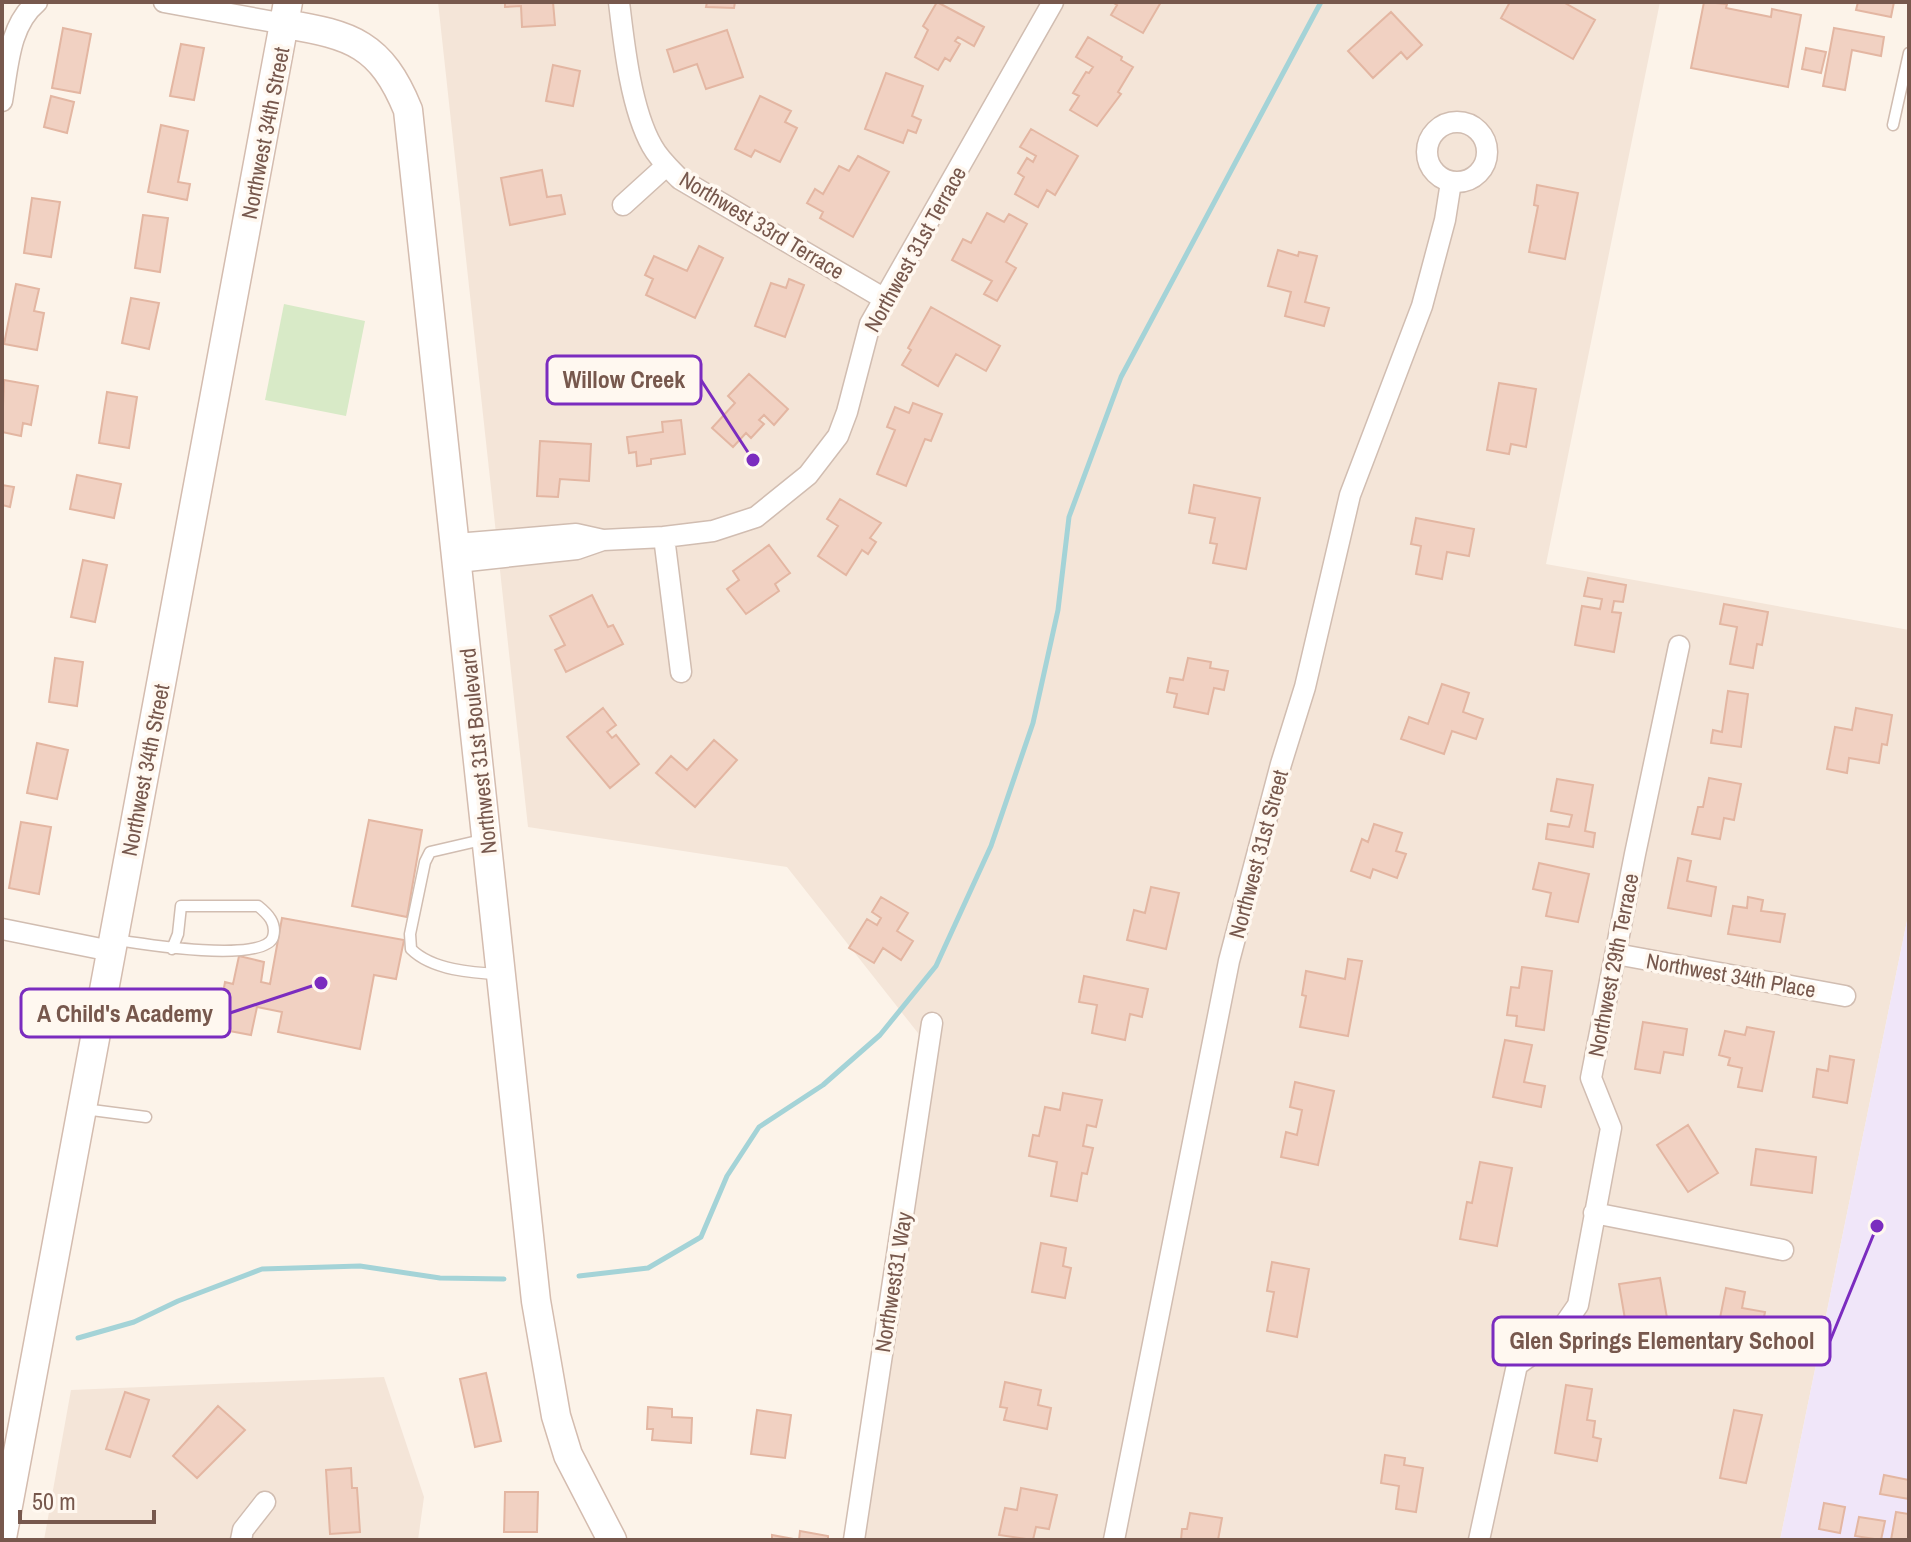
<svg xmlns="http://www.w3.org/2000/svg" width="1911" height="1542" font-family="'Archivo Narrow',sans-serif">
	<style>
		.residential { fill: #f4e5d8 }
		.education { fill: #f0e6f9 }
		.green { fill: #d8eac7 }
		.lines { fill: none; stroke-linecap: round; stroke-linejoin: round }
		.stream { stroke: #a4d3d7; stroke-width: 5 }
		.building { fill: #f1d1c2; stroke: #e3b6a2; stroke-width: 2 }
		.lane-casing { stroke: #d1bdb1; stroke-width: 13 }
		.street-casing { stroke: #d1bdb1; stroke-width: 23 }
		.secondary-casing { stroke: #d4bcaf; stroke-width: 31 }
		.lane { stroke: #fff; stroke-width: 10 }
		.street { stroke: #fff; stroke-width: 20 }
		.secondary { stroke: #fff; stroke-width: 28 }
		.labels { text-anchor: middle; stroke-width: 7; stroke-linejoin: round; paint-order: stroke }
		.street-label { font-size: 22px; fill: #77584d; stroke: #fff8f0 }
		.leader { fill: none; stroke: #7b2cbf; stroke-width: 3 }
		.callout-dot { fill: #7b2cbf; stroke: #fff8f0; stroke-width: 3 }
		.callout { fill: #fff8f0; stroke: #7b2cbf; stroke-width: 3 }
		.callout-label { font-size: 24px; text-anchor: middle; font-weight: bold; fill: #77584d }
	</style>
	<rect width="100%" height="100%" fill="#fcf3e9"/>
	<path class="residential" d="M438 2H1660L1546 564 1909 630V911L1780 1540H859L929 1047 787 867 528 827Z
		M384 1377 424 1497 418 1540H44L71 1390Z"/>
	<path class="education" d="M1909 911V1540H1780Z"/>
	<path class="green" d="M284 304 365 321 346 416 265 400Z"/>
	<g class="lines">
		<path class="stream" d="M579 1276 648 1268 701 1237 727 1176 759 1127 823 1085 880 1035 936 966 991 846 1033 723 1058 610 1069 517 1121 377 1321 2
			M78 1338 134 1322 178 1301 262 1269 360 1266 440 1278 504 1279"/>
	</g>
	<path class="building" d="M505 2H553L555 25 522 27 521 6 505 7Z
		M707 2H735L734 8 706 7Z
		M937 2 984 27 974 46 958 37 955 41 960 44 950 61 945 58 938 70 915 57 928 30 923 26Z
		M1112 2H1161L1143 33 1111 15 1117 5Z
		M1510 2H1563L1595 20 1573 59 1501 18Z
		M1704 2 1727 4 1726 8 1771 17 1772 9 1801 15 1788 87 1691 68Z
		M1858 2H1894L1891 17 1856 10Z
		M1391 12 1422 45 1407 59 1401 52 1373 78 1348 51Z
		M63 28 91 34 80 93 52 88Z
		M1834 28 1884 37 1881 56 1852 50 1845 90 1823 86Z
		M727 30 743 77 706 89 697 64 674 72 667 50Z
		M1088 37 1122 57 1121 60 1133 67 1118 92 1121 94 1097 126 1070 110 1079 96 1073 93 1086 72 1089 73 1093 67 1076 57Z
		M181 44 204 48 194 100 170 96Z
		M1806 48 1826 52 1821 73 1802 69Z
		M553 65 580 71 573 106 546 101Z
		M886 73 923 86 912 116 921 120 916 133 908 130 903 143 865 129Z
		M51 96 74 102 67 133 44 127Z
		M760 96 791 111 785 122 797 128 780 162 755 150 751 157 735 149Z
		M161 125 188 131 178 182 190 184 187 200 148 192Z
		M1031 129 1078 156 1055 195 1047 190 1038 207 1015 194 1024 177 1018 173 1027 158 1033 162 1036 156 1020 147Z
		M858 156 889 172 853 237 820 218 823 212 807 203 815 189 823 194 839 166 849 171Z
		M542 170 547 197 561 195 565 214 510 225 501 178Z
		M1537 185 1578 193 1565 259 1529 252 1538 206 1534 205Z
		M32 198 60 202 51 257 24 253Z
		M987 213 1004 222 1009 214 1027 224 1006 262 1016 268 997 301 984 294 992 281 952 260 963 239 971 243Z
		M143 215 168 218 160 272 135 268Z
		M699 246 723 258 695 318 646 295 653 279 645 275 654 256 687 271Z
		M1278 250 1298 256 1299 252 1317 256 1305 302 1329 308 1324 326 1285 316 1291 292 1268 286Z
		M789 279 804 285 785 337 755 326 771 283 786 288Z
		M16 284 39 289 34 311 44 313 37 350 4 344Z
		M131 298 159 303 149 349 122 343Z
		M931 307 1000 346 986 371 956 354 938 386 902 365 911 350 908 348Z
		M749 374 788 409 774 425 764 415 759 420 764 424 751 438 746 433 733 447 712 428 735 403 728 396Z
		M4 380 38 386 31 425 23 423 21 436 2 432Z
		M1499 383 1536 389 1526 447 1511 444 1509 454 1487 450Z
		M107 392 137 397 129 448 99 443Z
		M913 403 942 414 931 441 925 439 906 486 877 474 895 430 887 427 895 407 909 413Z
		M681 420 685 454 651 459V464L637 466 636 452 629 453 627 437 663 432 662 422Z
		M540 441 591 444 589 481 560 479 558 497 537 496Z
		M77 475 121 484 114 518 70 509Z
		M2 485 14 487 10 507 2 505Z
		M1194 485 1260 498 1246 569 1213 563 1217 544 1210 543 1215 518 1189 513Z
		M840 499 881 523 870 538 876 542 868 554 862 550 846 575 818 556 838 526 827 519Z
		M1416 518 1474 529 1469 556 1447 552 1442 579 1416 574 1421 546 1411 544Z
		M769 545 790 573 775 584 779 591 746 614 727 589 739 580 733 571Z
		M83 560 107 565 95 622 71 617Z
		M1588 578 1626 585 1623 602 1614 601 1612 612 1621 613 1614 652 1575 645 1582 606 1600 609 1602 599 1584 596Z
		M592 595 608 627 613 625 623 644 566 672 555 650 565 645 550 616Z
		M1724 604 1768 612 1762 645 1757 644 1753 668 1730 664 1737 627 1720 624Z
		M55 658 83 662 77 706 49 702Z
		M1188 658 1211 662 1210 668 1228 671 1224 690 1214 688 1208 714 1174 707 1177 694 1167 692 1170 678 1183 680Z
		M1442 684 1469 693 1463 712 1483 719 1476 739 1452 731 1444 754 1401 739 1409 717 1428 724Z
		M1728 691 1748 694 1741 747 1711 743 1713 730 1722 732Z
		M603 708 616 725 607 732 612 738 616 735 639 764 610 788 567 737Z
		M1856 708 1892 715 1887 745 1882 744 1879 763 1849 758 1847 773 1827 769 1835 727 1852 730Z
		M714 740 737 760 695 807 656 773 671 756 687 770Z
		M37 743 68 750 57 799 27 793Z
		M1709 778 1741 784 1734 820 1724 818 1720 839 1692 834 1698 807H1703Z
		M1557 779 1593 785 1585 831 1595 833 1593 847 1546 839 1548 824 1569 827 1572 815 1551 811Z
		M369 820 422 830 407 917 352 906Z
		M21 822 51 827 39 894 9 888Z
		M1374 824 1402 833 1396 851 1406 854 1397 878 1373 869 1370 878 1351 871 1362 839 1368 842Z
		M1678 858 1691 861 1687 881 1716 887 1711 916 1668 908Z
		M1539 863 1589 874 1578 922 1546 916 1551 893 1533 889Z
		M1151 887 1179 893 1166 949 1127 940 1134 910 1145 913Z
		M881 897 908 913 897 931 913 941 901 960 883 948 874 963 849 948 867 919 877 925 881 918 872 912Z
		M1748 897 1763 900 1761 911 1785 914 1780 942 1728 934 1733 906 1747 908Z
		M282 918 404 940 396 979 374 975 360 1049 278 1032 282 1012 257 1007 251 1035 224 1030 229 1006 221 1004 225 982 233 984 239 956 264 962 261 982 270 984Z
		M1348 959 1362 961 1348 1036 1300 1027 1306 996 1302 995 1306 971 1345 979Z
		M1522 967 1552 971 1544 1030 1516 1026 1517 1016 1507 1015 1511 987 1519 988Z
		M1084 976 1148 989 1142 1017 1130 1014 1125 1040 1092 1033 1097 1005 1079 1002Z
		M1643 1022 1687 1029 1683 1055 1664 1052 1660 1073 1635 1069Z
		M1747 1027 1774 1032 1762 1091 1738 1087 1742 1068 1728 1065 1730 1058 1719 1055 1725 1031 1745 1035Z
		M1505 1040 1532 1045 1524 1082 1545 1086 1541 1107 1493 1097Z
		M1830 1056 1854 1060 1847 1103 1813 1097 1817 1069 1828 1071Z
		M1295 1082 1334 1091 1318 1165 1281 1157 1286 1132 1297 1135 1302 1110 1290 1107Z
		M1063 1093 1102 1100 1096 1127 1087 1125 1083 1146 1093 1148 1087 1174 1082 1173 1077 1201 1051 1196 1057 1162 1029 1156 1033 1135 1039 1136 1045 1107 1060 1110Z
		M1688 1125 1718 1173 1688 1192 1657 1145Z
		M1756 1149 1816 1157 1812 1193 1751 1185Z
		M1480 1162 1512 1168 1497 1246 1460 1239 1467 1202 1472 1203Z
		M1041 1243 1066 1248 1063 1266 1071 1268 1065 1298 1032 1292Z
		M1272 1262 1309 1269 1297 1337 1267 1331 1274 1292 1267 1291Z
		M1660 1278 1667 1318 1626 1325 1619 1284Z
		M1726 1288 1745 1292 1742 1308 1765 1312 1757 1352 1715 1343Z
		M486 1373 501 1441 475 1447 460 1379Z
		M1005 1382 1041 1390 1038 1405 1051 1408 1047 1429 1004 1420 1007 1408 1000 1407Z
		M1566 1385 1592 1389 1587 1420 1595 1421 1593 1437 1601 1439 1597 1461 1555 1453Z
		M125 1392 149 1400 130 1457 106 1449Z
		M218 1406 245 1430 197 1478 173 1456Z
		M648 1407 672 1409V1417L692 1418 691 1443 652 1440 653 1429H647Z
		M757 1410 791 1415 785 1458 751 1454Z
		M1734 1410 1762 1415 1746 1483 1720 1478Z
		M1385 1455 1405 1458 1404 1465 1423 1468 1416 1512 1396 1509 1399 1486 1381 1483Z
		M351 1468 352 1488H357L360 1532 330 1534 326 1470Z
		M1884 1475 1909 1480V1499L1880 1494Z
		M1021 1488 1057 1495 1049 1529 1036 1527 1033 1540 999 1535 1005 1508 1017 1510Z
		M505 1492H538L537 1532H504Z
		M1824 1503 1845 1507 1840 1533 1819 1529Z
		M1896 1512 1909 1514V1540H1891Z
		M1190 1513 1222 1518 1218 1540H1181L1182 1529H1187Z
		M1859 1517 1885 1521 1881 1540 1855 1536Z
		M800 1531 828 1536V1540H772V1535L799 1540Z"/>
	<g class="lines">
		<defs>
			<path id="lane" d="M1893 125 1909 53
				M486 839 430 852 425 862 410 934 411 949C432 970 472 973 501 974
				M117 940C142 944 265 964 273 937 277 923 268 914 258 906H181L178 934 172 949
				M84 1109 146 1117"/>
			<path id="street" d="M164 2 285 24
				M619 2C624 45 631 109 652 146 659 159 670 169 680 179L883 298
				M2 101C8 67 9 25 37 2
				M1427 152a30 30 0 1 1 60 0a30 30 0 1 1-60 0Z
				M623 205 666 166
				M664 537 681 672
				M456 544 576 534 603 540 664 537 713 531 756 517 808 475 838 436 847 412 870 324 1053 2
				M458 562 577 549 603 540
				M2 929 111 951
				M1616 954 1845 996
				M1594 1213 1783 1250
				M241 1540 243 1530 265 1502
				M854 1540 932 1023
				M1114 1540 1229 961 1281 764 1305 687 1350 495 1422 306 1445 220 1451 182
				M1479 1540 1517 1365 1555 1338 1578 1305 1611 1128 1591 1078 1635 854 1679 646"/>
			<path id="secondary" d="M285 24C352 35 381 44 408 110L536 1301 556 1416 568 1455 612 1540
				M2 1538 288 2"/>
		</defs>
		<use href="#lane" class="lane-casing"/>
		<use href="#street" class="street-casing"/>
		<use href="#secondary" class="secondary-casing"/>
		<use href="#lane" class="lane"/>
		<use href="#street" class="street"/>
		<use href="#secondary" class="secondary"/>
	</g>
	<g class="labels">
		<g class="street-label">
			<text transform="translate(265 133) rotate(-79)" y="8">Northwest 34th Street</text>
			<text transform="translate(762 225) rotate(31)" y="8">Northwest 33rd Terrace</text>
			<text transform="translate(915 249) rotate(-61)" y="8">Northwest 31st Terrace</text>
			<text transform="translate(478 751) rotate(-96)" y="8">Northwest 31st Boulevard</text>
			<text transform="translate(145 770) rotate(-79)" y="8">Northwest 34th Street</text>
			<text transform="translate(1258 854) rotate(-75)" y="8">Northwest 31st Street</text>
			<text transform="translate(1613 965) rotate(-79)" y="8">Northwest 29th Terrace</text>
			<text transform="translate(1731 975) rotate(10)" y="8">Northwest 34th Place</text>
			<text transform="translate(893 1282) rotate(-81)" y="8">Northwest31 Way</text>
		</g>
	</g>
	<path class="leader" d="M753 460L701 380M321 983L230 1013M1877 1226L1830 1341"/>
	<g class="callout-dot">
		<circle cx="753" cy="460" r="8"/>
		<circle cx="321" cy="983" r="8"/>
		<circle cx="1877" cy="1226" r="8"/>
	</g>
	<g class="callout">
		<rect x="547" y="356" width="154" height="48" rx="8"/>
		<rect x="21" y="989" width="209" height="48" rx="8"/>
		<rect x="1493" y="1317" width="337" height="48" rx="8"/>
	</g>
	<g class="callout-label">
		<text x="624" y="388">Willow Creek</text>
		<text x="125" y="1022">A Child's Academy</text>
		<text x="1662" y="1349">Glen Springs Elementary School</text>
	</g>
	<rect width="1911" height="1542" fill="none" stroke="#77584d" stroke-width="8"/>
	<path d="M20 1510v12h134v-12" fill="none" stroke="#77584d" stroke-width="4"/>
	<text x="32" y="1510" font-size="24" fill="#77584d" stroke="#fff8f0" stroke-width="6" paint-order="stroke">50 m</text>
</svg>
